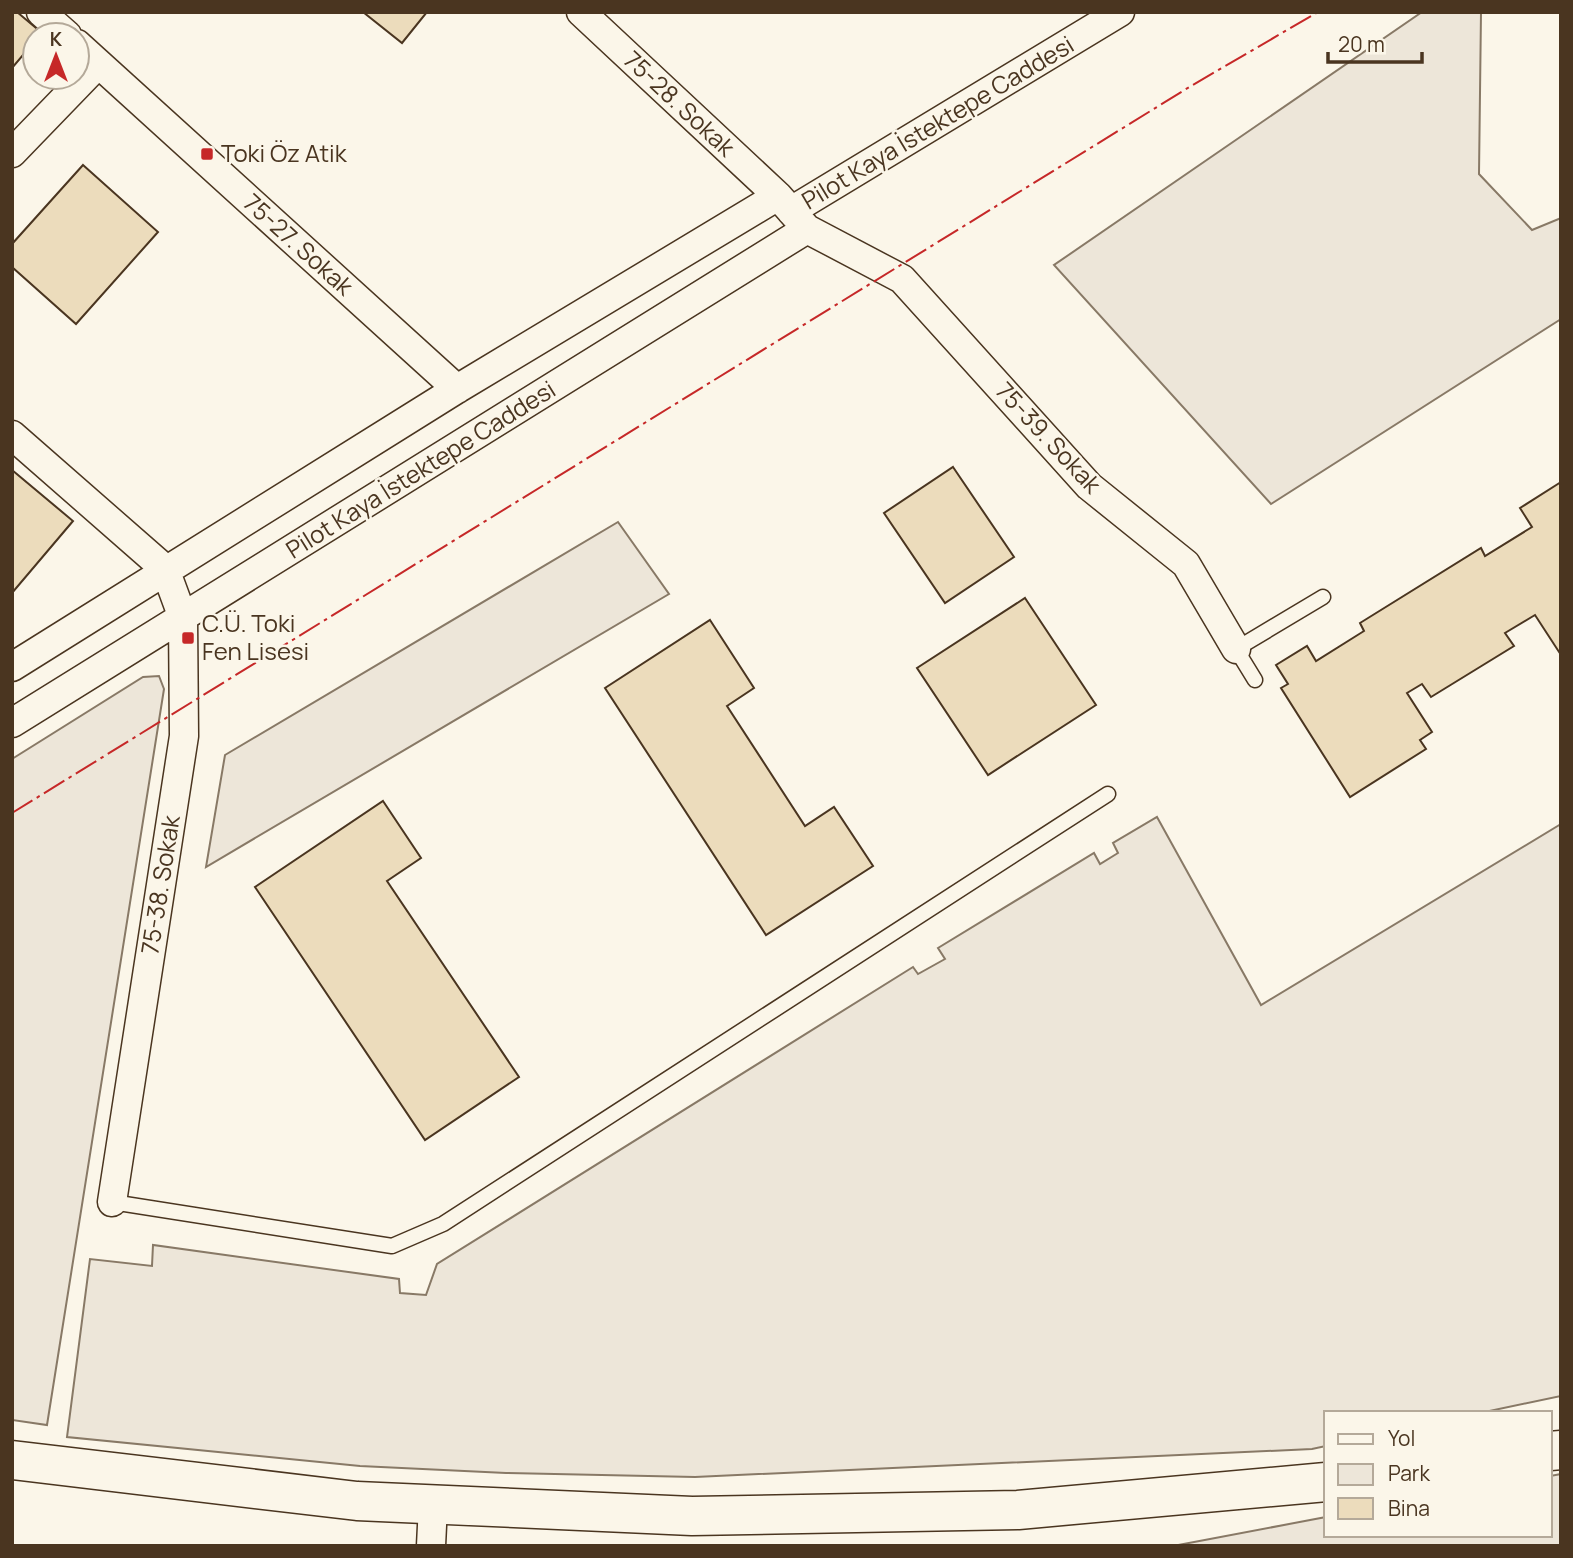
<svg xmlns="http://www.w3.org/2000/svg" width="1573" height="1558" font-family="Manrope,sans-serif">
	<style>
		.green { fill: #ede6d9; stroke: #887966; stroke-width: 2 }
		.building { fill: #ecdcbc; stroke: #4a3520; stroke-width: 2 }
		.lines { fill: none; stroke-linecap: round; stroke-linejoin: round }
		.lane-casing { stroke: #4a3520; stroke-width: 17 }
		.street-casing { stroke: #4a3520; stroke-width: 31 }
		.secondary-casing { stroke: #4a3520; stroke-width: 41 }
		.lane { stroke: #fbf6e9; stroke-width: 14 }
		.street { stroke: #fbf6e9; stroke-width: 28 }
		.secondary { stroke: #fbf6e9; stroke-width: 38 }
		.power { stroke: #c62828; stroke-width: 2; stroke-dasharray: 24 5 3.5 5; stroke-linecap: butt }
		.poi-dot { fill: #c62828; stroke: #fbf6e9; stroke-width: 2.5 }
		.labels { text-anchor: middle; stroke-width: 5; stroke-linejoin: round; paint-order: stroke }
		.street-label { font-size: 24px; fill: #4a3520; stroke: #fbf6e9 }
		.poi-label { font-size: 24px; fill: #4a3520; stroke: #fbf6e9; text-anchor: start }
	</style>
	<rect width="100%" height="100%" fill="#fbf6e9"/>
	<path class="green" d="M1422 12H1481L1479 174 1532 230 1561 218V319L1271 504 1054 265Z
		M618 522 669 594 206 867 225 755Z
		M159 676 164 689 47 1425 12 1420V759L143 677Z
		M1157 817 1261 1005 1561 824V1396L1480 1413H1326V1446L1312 1449 695 1477 506 1473 360 1466 67 1437 90 1259 152 1266 153 1245 399 1279 400 1293 426 1295 437 1264 913 967 918 974 945 959 938 948 1094 853 1100 864 1118 853 1113 843Z
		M1561 1474V1546H1173L1326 1517V1535H1550V1476Z"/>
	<path class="building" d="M12 12H17L42 33 35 35V41L12 68Z
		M363 12H427L402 43Z
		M83 165 158 232 76 324 12 267V244Z
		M953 467 1014 557 945 603 884 513Z
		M12 470 73 521 12 593Z
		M1561 482V655L1535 615 1505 633 1514 646 1431 697 1422 684 1407 693 1432 732 1420 740 1426 749 1350 797 1281 688 1288 684 1276 665 1307 646 1316 661 1364 631 1360 623 1481 548 1485 556 1532 527 1520 508Z
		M1025 598 1096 705 988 775 917 668Z
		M710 620 754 688 727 706 805 826 834 807 873 866 766 935 605 688Z
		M383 801 421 858 387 881 519 1077 425 1140 255 887Z"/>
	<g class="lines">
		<defs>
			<path id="lane" d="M1255 680 1236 649 1323 597
				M112 1202 392 1246 443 1224 1108 794"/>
			<path id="street" d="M41 12 67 35
				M581 12 778 196
				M77 44 457 389
				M12 153 98 64
				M791 211 1120 12
				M807 229 902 279 1089 486 1186 564 1236 649
				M12 435 165 569 183 618 184 736 112 1202
				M12 667 457 389 778 196 807 229 12 723
				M431 1546 433 1505"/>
			<path id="secondary" d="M1550 1451 1561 1450
				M12 1460 357 1501 692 1516 1018 1510 1326 1482"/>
		</defs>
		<use href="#lane" class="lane-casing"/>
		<use href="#street" class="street-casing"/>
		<use href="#secondary" class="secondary-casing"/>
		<use href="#lane" class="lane"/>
		<use href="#street" class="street"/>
		<use href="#secondary" class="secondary"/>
		<path class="power" d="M12 813 1191 86 1318 12"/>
	</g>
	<g class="poi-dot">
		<rect x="200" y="147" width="14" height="14" rx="3.5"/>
		<rect x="181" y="631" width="14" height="14" rx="3.5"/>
	</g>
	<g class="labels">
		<g class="street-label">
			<text transform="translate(679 104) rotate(43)" y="8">75-28. Sokak</text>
			<text transform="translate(938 123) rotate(-31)" y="8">Pilot Kaya İstektepe Caddesi</text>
			<text transform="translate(298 245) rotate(42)" y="8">75-27. Sokak</text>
			<text transform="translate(1048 438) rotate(47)" y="8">75-39. Sokak</text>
			<text transform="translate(421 470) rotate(-32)" y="8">Pilot Kaya İstektepe Caddesi</text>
			<text transform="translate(161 885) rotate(-81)" y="8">75-38. Sokak</text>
		</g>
		<g class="poi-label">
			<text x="221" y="162">Toki Öz Atik</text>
			<text x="202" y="632">C.Ü. Toki<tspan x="202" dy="28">Fen Lisesi</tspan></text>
		</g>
	</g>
	<rect width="1573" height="1558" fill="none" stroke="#4a3520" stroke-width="28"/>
	<rect x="1324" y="1411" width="228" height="126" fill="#fbf6e9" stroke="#b4a999" stroke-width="2"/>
	<rect x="1338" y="1434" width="35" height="10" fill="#fbf6e9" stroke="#b4a999" stroke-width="2"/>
	<text x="1388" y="1446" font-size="21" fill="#4a3520">Yol</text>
	<rect x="1338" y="1464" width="35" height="21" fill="#ede6d9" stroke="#b4a999" stroke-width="2"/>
	<text x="1388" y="1481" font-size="21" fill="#4a3520">Park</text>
	<rect x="1338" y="1498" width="35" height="21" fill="#ecdcbc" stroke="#b4a999" stroke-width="2"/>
	<text x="1388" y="1516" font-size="21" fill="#4a3520">Bina</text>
	<g transform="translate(56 56)"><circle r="33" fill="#fbf6e9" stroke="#b4a999" stroke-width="2"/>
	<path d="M0-5L12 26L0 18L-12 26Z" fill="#c62828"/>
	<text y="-10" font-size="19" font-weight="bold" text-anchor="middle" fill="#4a3520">K</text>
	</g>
	<path d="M1328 52v10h94v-10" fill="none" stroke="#4a3520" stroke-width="3.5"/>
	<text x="1338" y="52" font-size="21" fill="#4a3520" stroke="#fbf6e9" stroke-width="5" paint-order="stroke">20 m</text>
</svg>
